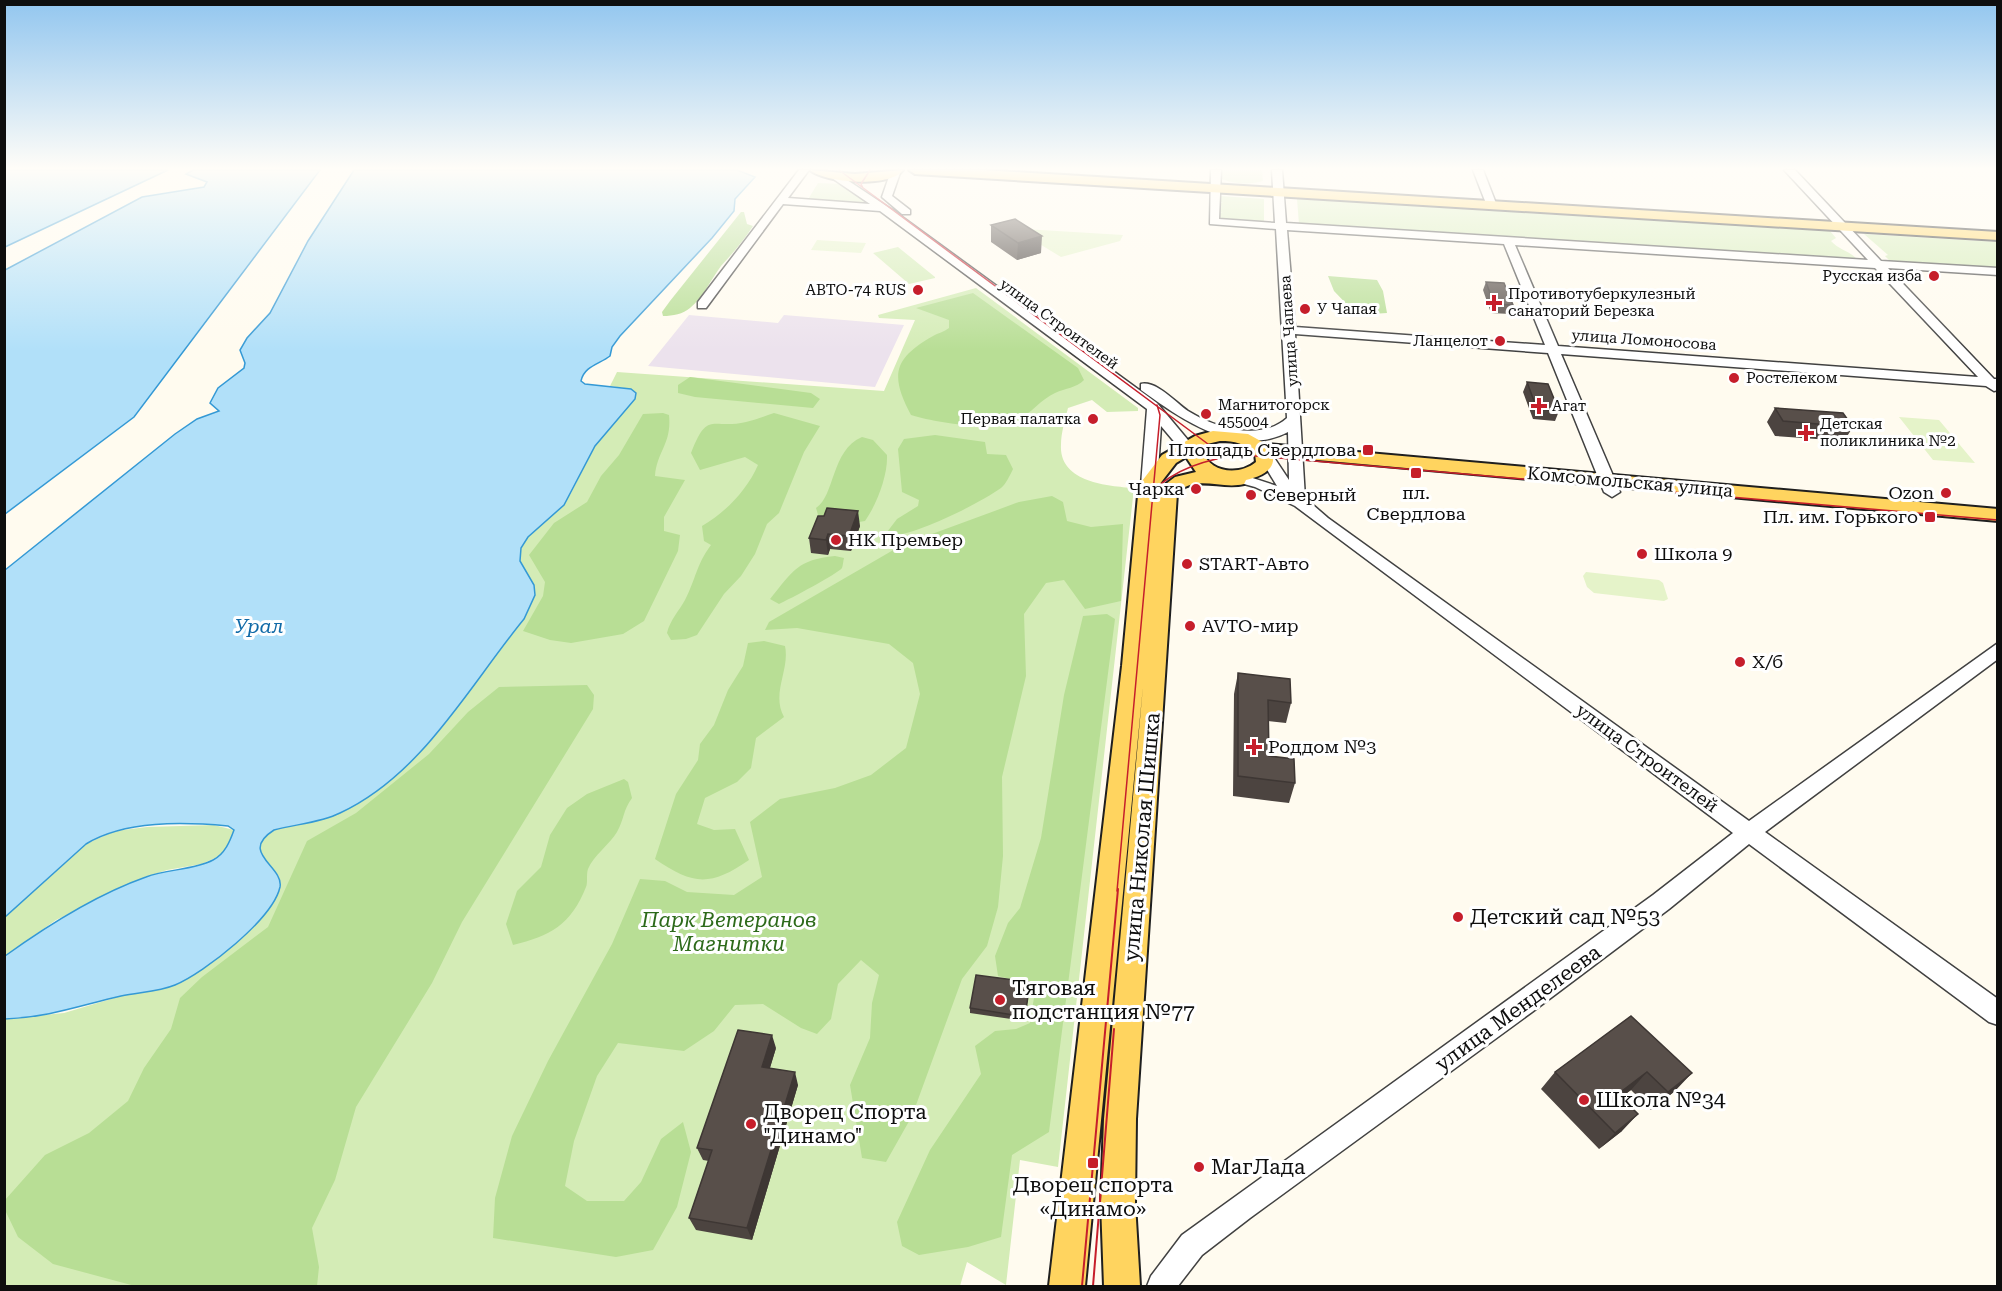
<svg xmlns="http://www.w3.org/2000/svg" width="2002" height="1291" font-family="'Roboto Serif',serif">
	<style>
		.industrial { fill: #ece2ed }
		.green { fill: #d4ecb6 }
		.forest { fill: #b8de95 }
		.pitch { fill: #e5f3c9 }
		.water { fill: #b1e0f9; stroke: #3499d5; stroke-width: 1.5 }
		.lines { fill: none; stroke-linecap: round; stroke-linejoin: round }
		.minor-casing { stroke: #414141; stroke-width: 3 }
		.major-casing { stroke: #1f1f1f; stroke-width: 4 }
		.minor { fill: #fff; fill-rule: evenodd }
		.major { fill: #ffd45f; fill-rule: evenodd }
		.tram-far1 { stroke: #c61e2b; stroke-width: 1.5 }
		.tram { stroke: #c61e2b; stroke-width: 2 }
		.wall { fill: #4c4440 }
		.shaded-wall { fill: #3e3734 }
		.building { fill: #584f4a; stroke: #3e3734; stroke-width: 1.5 }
		.poi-dot { fill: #c61e2b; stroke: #fff; stroke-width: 2 }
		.labels { text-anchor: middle; stroke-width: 6; stroke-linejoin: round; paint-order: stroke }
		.far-poi-label { font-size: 15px; fill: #0e0e0e; stroke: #fff; text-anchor: start }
		.far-street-label { font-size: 15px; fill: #0e0e0e; stroke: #fff }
		.poi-label { font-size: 18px; fill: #0e0e0e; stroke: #fff; text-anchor: start }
		.street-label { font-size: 18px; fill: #0e0e0e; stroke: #fff }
		.water-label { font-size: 20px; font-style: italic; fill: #106aa7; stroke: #fff }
		.near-street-label { font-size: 21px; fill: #0e0e0e; stroke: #fff }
		.near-poi-label { font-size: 21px; fill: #0e0e0e; stroke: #fff; text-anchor: start }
		.near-park-label { font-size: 21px; font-style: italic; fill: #2d6a1a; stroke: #fff }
	</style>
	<rect width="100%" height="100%" fill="#fffbef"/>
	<path class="industrial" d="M689 315 778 323 784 315 904 325 875 387 648 366Z"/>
	<path class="green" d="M1222 170H1262L1263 181C1250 185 1234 184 1222 179Z
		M818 183 843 184 870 204 807 201Z
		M1220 196 1264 199V223L1219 220V213H1223L1219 212 1220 203H1223L1220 202Z
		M1297 199 1830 231 1836 238 1831 241C1839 250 1850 251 1858 260L1299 224Z
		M1864 234 1997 242V269L1891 262 1885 256 1888 255Z
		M898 247 935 277V278L909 284 873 253Z
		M976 288 1138 408V411L1107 412 1092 400 1068 408C1065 420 1061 433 1061 445 1059 482 1107 486 1134 488L1058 1167 1020 1160 1006 1285 967 1262 960 1286H5L4 1019 64 1013 121 996 175 985 220 956 240 940 260 920 272 903 280 886 279 876 262 857 219 856 202 864 167 870 143 878 56 920 5 956V917L86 844 115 831 147 827 214 825 234 830H274L338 814 395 777 429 743 524 619 534 585 520 561 521 548 528 537 570 495 595 446 611 426 631 389 610 386 617 372 884 391 915 320 879 318 878 315Z"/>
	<path class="forest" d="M741 212H744L747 224 753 226C744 240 733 253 721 266 711 279 703 298 690 308 683 314 673 316 663 316L662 312 670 301Z
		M1328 276 1377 280 1383 291 1387 313 1357 315 1334 291Z
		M973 293 1078 368 1084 380C1076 388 1066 388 1055 393 1041 399 1031 414 1017 420 991 432 938 423 911 415 890 375 893 359 933 336 938 333 944 332 949 328V320L916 308Z
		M690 377 811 393 820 399 813 408 695 397 678 393V385Z
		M663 413 669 415C672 444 657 451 655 476L685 480 664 517V531L680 535 678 551 644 621 623 634 571 643 550 640 523 631 543 596 545 582 529 555 554 523 587 502 601 476 619 455 643 414Z
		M774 413 820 426 804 452 779 513 767 524 755 554 741 576 724 594 697 635 686 639 671 640 667 633C670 620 679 611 685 600 696 579 696 565 711 545L704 541 702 526C726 512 747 490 758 465L745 457 700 470 691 453C708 409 712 430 746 422 756 420 765 416 774 413Z
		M935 435 985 442 987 454 1006 455 1013 469C1010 475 1006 484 1001 488 978 504 910 539 884 536L897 519 918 506 919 500 902 492 898 449 904 439Z
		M862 437 873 440 887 455C888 475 877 504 865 521L853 523 819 518 816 508C835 496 831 450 862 437Z
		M1052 496 1063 502 1067 521 1091 527 1123 524 1121 601 1085 609 1064 580 1046 583 1024 614 1026 676 1002 777 1003 856 998 907 987 946 962 979 912 1116 886 1162 862 1158 850 1085 870 1038 872 1003 879 975 861 960 838 984 831 1019 817 1034 801 1028 763 1004 735 1005 714 1031 684 1051 618 1043 597 1076 574 1141 565 1186 587 1201H624L641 1182 661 1139 683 1122 691 1152 677 1207 653 1250 616 1257 493 1238 495 1198 512 1136 548 1061 612 944 640 879 665 881 687 892 734 895 762 877 750 822 780 799 835 788 871 775 906 748 920 694 913 663 889 644 797 628 765 630 769 622 902 545 1019 502Z
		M835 556 844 558C843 562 843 565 842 568 839 573 788 600 779 604L770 599C794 570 797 560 835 556Z
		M1107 614 1115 619 1049 1132 1012 1155 1001 1237 968 1247 919 1255 902 1246 897 1222 930 1150 981 1074 975 1046 995 1031 1016 1029 1030 1023 1036 985 998 976 995 956 1008 923 1020 908 1041 838 1064 695 1083 616Z
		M764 641 785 646C790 670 771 693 784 717L756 738 751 768 737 782 705 798 697 824 714 830 735 829 749 860C710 887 693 885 655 859L676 794 698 760 700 744 714 725 728 690 743 666 748 643Z
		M587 685 594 695 593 709 462 922 432 983 356 1107 335 1180 312 1228 319 1267 317 1286H135L53 1264 18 1237 5 1210V1200L45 1155 89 1133 128 1101 144 1068 171 1029 180 998 202 977 268 927 307 841 356 813 429 754 468 712 499 687Z
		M624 779 628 782 632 798C623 810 624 820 617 832 610 844 593 856 588 869 586 875 588 882 586 887 571 925 550 936 513 945L506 924 517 891 541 867 550 835 567 808 587 794Z"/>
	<path class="pitch" d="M1024 229 1123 235 1120 241 1061 257 1038 243Z
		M817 240 866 243 861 253 811 250Z
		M1899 417 1939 420 1975 463 1933 460Z
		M1586 572 1659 580 1663 583 1668 599 1664 601 1594 593 1587 587 1583 576Z"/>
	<path class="water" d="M5 170H168L5 247Z
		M193 170H320L134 417 5 514V270L142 197 204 187 207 182 186 174Z
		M354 170H737L755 177 735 199 734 211 712 238 620 336 612 347 610 356C600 364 584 366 581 381L585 384 631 389 636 393 635 399 595 446 564 505 528 537 521 548 520 561 534 585 535 595 524 619C469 686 422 775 340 813 320 823 296 824 274 830 238 853 284 866 280 887 273 919 204 973 175 985 158 992 139 992 121 996 78 1006 50 1017 5 1019V956C48 925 95 895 146 877 167 869 194 870 213 860 225 854 230 841 234 830L228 826C184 822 125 820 86 844L5 917V570L175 434 197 419 219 411 210 403 218 388 244 368 245 363 240 350 247 338 270 313 308 241Z"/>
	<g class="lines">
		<defs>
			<path id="minor" d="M799 170H809L788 198 870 204 829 176 838 174 894 211 1157 403 1198 452 1200 455 1198 458H1188L1161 426 1157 485 1149 490 1144 488 1141 485 1147 409 880 211 783 204 706 308H698V302Z
				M1211 170H1221L1219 219 1275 223 1272 170H1282L1286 223 1868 260 1784 170H1795L1881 261 1998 268V275L1888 268 1994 379H1998V390L1994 391 1986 386 1561 354 1620 492 1612 497 1604 492 1548 353 1295 334 1305 498 1328 518 1749 821 1998 643V659L1765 832 1998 999V1025L1989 1022 1749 844 1669 909 1532 1012 1250 1218 1202 1255 1178 1286H1147L1151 1276 1182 1235 1653 895 1733 833 1295 506 1255 487 1226 479 1223 476 1231 471 1277 486 1257 453 1264 449 1269 450 1289 480 1288 432C1237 459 1181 419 1141 390V384C1156 380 1176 403 1188 411 1215 428 1260 442 1287 418L1276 229 1210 224ZM1287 230 1504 244 1545 345 1295 327ZM1515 245 1875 268 1978 377 1558 346Z
				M1473 170H1483L1497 206 1496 208 1487 206Z
				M891 171 900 173 892 196 910 210V214H902L882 197Z"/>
			<path id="major" d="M810 170 855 174 903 170C891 188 825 183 810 170Z
				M909 170H983L1998 232V240L915 174Z
				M1213 431 1248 434 1266 444 1998 509V521L1273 456C1275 471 1259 477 1246 480L1244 484C1221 490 1196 474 1177 493L1136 1119 1135 1203 1140 1286H1104L1101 1203 1104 1119 1143 686 1085 1286H1049L1122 666 1139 485 1162 455 1195 436ZM1220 441C1235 441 1245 443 1255 454L1256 462C1239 476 1209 473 1202 450L1207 444ZM1186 457 1196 472 1175 477 1158 490 1159 485 1176 463Z"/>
		</defs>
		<use href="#minor" class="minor-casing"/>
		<use href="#major" class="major-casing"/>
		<use href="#minor" class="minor"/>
		<use href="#major" class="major"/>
		<path class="tram-far1" d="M839 170 1212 447 1232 456
			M863 188 861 184 870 170
			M1153 491C1177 467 1210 458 1244 455L1998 520
			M1117 891 1160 415 1157 405"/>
		<path class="tram" d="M1082 1286 1118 889
			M1093 1286 1114 1029"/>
	</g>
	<path class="wall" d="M991 225 1041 253 1017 260 991 242Z
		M1486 282 1513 305 1510 314 1491 313 1483 290Z
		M1527 382 1559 411 1555 421 1533 419 1523 392Z
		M1775 408 1853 427 1844 441 1775 436 1767 422Z
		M860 526 851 551 830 549 828 555 811 553 809 538Z
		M1238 673 1291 703 1286 723 1268 721 1269 756 1295 783 1289 803 1233 796 1234 694Z
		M1030 987 1024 1021 970 1013V1008Z
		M1631 1016 1675 1091 1651 1110 1631 1090 1621 1097 1622 1131 1599 1149 1541 1089 1555 1072Z
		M776 1048 770 1068 798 1085 752 1240 696 1230 689 1218 709 1161 703 1160 697 1148Z"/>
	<path class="shaded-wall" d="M1042 236 1041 253 1017 260 1018 243Z
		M858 511 860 526 851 551 849 536Z
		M828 534 830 549 828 555 826 540Z
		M772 1035 776 1048 766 1080 762 1067Z
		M795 1072 798 1085 752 1240 747 1228Z
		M1647 1072 1631 1090 1603 1111 1618 1094Z
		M1692 1073 1675 1091 1651 1110 1668 1092Z
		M1638 1114 1622 1131 1599 1149 1615 1133Z"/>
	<path class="building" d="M1015 219 1042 236 1018 243 991 225Z
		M1486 282 1504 283 1513 305 1494 304Z
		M1527 382 1548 384 1559 411 1537 409Z
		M1775 408 1843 413 1853 427 1783 421Z
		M827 508 858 511 849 536 828 534 826 540 809 538 818 516H824Z
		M1238 673 1290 679 1291 703 1268 700 1269 756 1294 759 1295 783 1238 776Z
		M976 975 1030 982 1025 1017 970 1008Z
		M1631 1016 1692 1073 1668 1092 1647 1072 1618 1094 1638 1114 1615 1133 1555 1072Z
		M738 1030 772 1035 762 1067 795 1072 747 1228 689 1218 712 1150 697 1148Z"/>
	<linearGradient id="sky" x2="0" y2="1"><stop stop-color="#92c6ef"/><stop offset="0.48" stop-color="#fffdf8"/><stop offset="1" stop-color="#fffdf8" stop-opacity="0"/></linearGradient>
	<rect width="2002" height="351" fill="url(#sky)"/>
	<g class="poi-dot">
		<circle cx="1934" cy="276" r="6"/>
		<circle cx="918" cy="290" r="6"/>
		<path d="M1491 294h6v6h6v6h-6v6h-6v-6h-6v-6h6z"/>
		<circle cx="1305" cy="309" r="6"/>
		<circle cx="1500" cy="341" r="6"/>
		<circle cx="1734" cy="378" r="6"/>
		<path d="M1536 397h6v6h6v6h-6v6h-6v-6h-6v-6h6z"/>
		<circle cx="1206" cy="414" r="6"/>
		<circle cx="1093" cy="419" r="6"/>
		<path d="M1803 424h6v6h6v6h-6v6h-6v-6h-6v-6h6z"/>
		<rect x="1362" y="444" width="12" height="12" rx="3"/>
		<rect x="1410" y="467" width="12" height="12" rx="3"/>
		<circle cx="1196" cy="489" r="6"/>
		<circle cx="1946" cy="493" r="6"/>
		<circle cx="1251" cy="495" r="6"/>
		<rect x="1924" y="511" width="12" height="12" rx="3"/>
		<circle cx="836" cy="540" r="6"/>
		<circle cx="1642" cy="554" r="6"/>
		<circle cx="1187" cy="564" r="6"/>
		<circle cx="1190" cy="626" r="6"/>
		<circle cx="1740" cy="662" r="6"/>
		<path d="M1251 738h6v6h6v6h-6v6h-6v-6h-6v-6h6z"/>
		<circle cx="1458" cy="917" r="6"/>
		<circle cx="1000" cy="1000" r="6"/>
		<circle cx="1584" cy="1100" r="6"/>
		<circle cx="751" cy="1124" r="6"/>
		<rect x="1087" y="1157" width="12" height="12" rx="3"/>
		<circle cx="1199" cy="1167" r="6"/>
	</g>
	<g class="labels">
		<g class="far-poi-label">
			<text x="1922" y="281" text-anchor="end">Русская изба</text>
			<text x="906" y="295" text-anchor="end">АВТО-74 RUS</text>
			<text x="1508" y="299">Противотуберкулезный<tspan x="1508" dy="17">санаторий Березка</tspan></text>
			<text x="1317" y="314">У Чапая</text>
			<text x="1488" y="346" text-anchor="end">Ланцелот</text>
			<text x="1746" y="383">Ростелеком</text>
			<text x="1218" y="410">Магнитогорск<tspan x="1218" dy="17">455004</tspan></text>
			<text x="1552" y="411">Агат</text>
			<text x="1081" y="424" text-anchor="end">Первая палатка</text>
			<text x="1820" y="429">Детская<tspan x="1820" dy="17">поликлиника №2</tspan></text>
		</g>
		<g class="far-street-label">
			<text transform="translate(1059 324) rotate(36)" y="5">улица Строителей</text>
			<text transform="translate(1289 331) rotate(-94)" y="5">улица Чапаева</text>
			<text transform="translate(1644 340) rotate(4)" y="5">улица Ломоносова</text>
		</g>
		<g class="poi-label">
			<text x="1356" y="456" text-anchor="end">Площадь Свердлова</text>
			<text x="1184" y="495" text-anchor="end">Чарка</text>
			<text x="1416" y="499" text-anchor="middle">пл.<tspan x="1416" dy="21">Свердлова</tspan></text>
			<text x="1934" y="499" text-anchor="end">Ozon</text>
			<text x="1263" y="501">Северный</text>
			<text x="1918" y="523" text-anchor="end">Пл. им. Горького</text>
			<text x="848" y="546">НК Премьер</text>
			<text x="1654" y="560">Школа 9</text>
			<text x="1199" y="570">START-Авто</text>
			<text x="1202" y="632">AVTO-мир</text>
			<text x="1752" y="668">Х/б</text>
			<text x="1268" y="753">Роддом №3</text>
		</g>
		<g class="street-label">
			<text transform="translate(1630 482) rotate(5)" y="6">Комсомольская улица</text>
			<text transform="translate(1647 758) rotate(36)" y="6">улица Строителей</text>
		</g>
		<g class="water-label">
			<text x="259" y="633">Урал</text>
		</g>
		<g class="near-street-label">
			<text transform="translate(1142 837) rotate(-85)" y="7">улица Николая Шишка</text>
			<text transform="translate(1518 1008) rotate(-36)" y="7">улица Менделеева</text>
		</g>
		<g class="near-poi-label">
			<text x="1470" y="924">Детский сад №53</text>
			<text x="1012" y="995">Тяговая<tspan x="1012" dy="24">подстанция №77</tspan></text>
			<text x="1596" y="1107">Школа №34</text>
			<text x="763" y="1119">Дворец Спорта<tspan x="763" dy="24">"Динамо"</tspan></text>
			<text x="1211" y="1174">МагЛада</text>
			<text x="1093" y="1192" text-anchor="middle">Дворец спорта<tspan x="1093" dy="24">«Динамо»</tspan></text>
		</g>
		<g class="near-park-label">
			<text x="729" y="927">Парк Ветеранов<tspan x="729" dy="24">Магнитки</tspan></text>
		</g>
	</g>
	<rect width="2002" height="1291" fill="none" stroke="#0e0e0e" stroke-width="12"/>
</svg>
